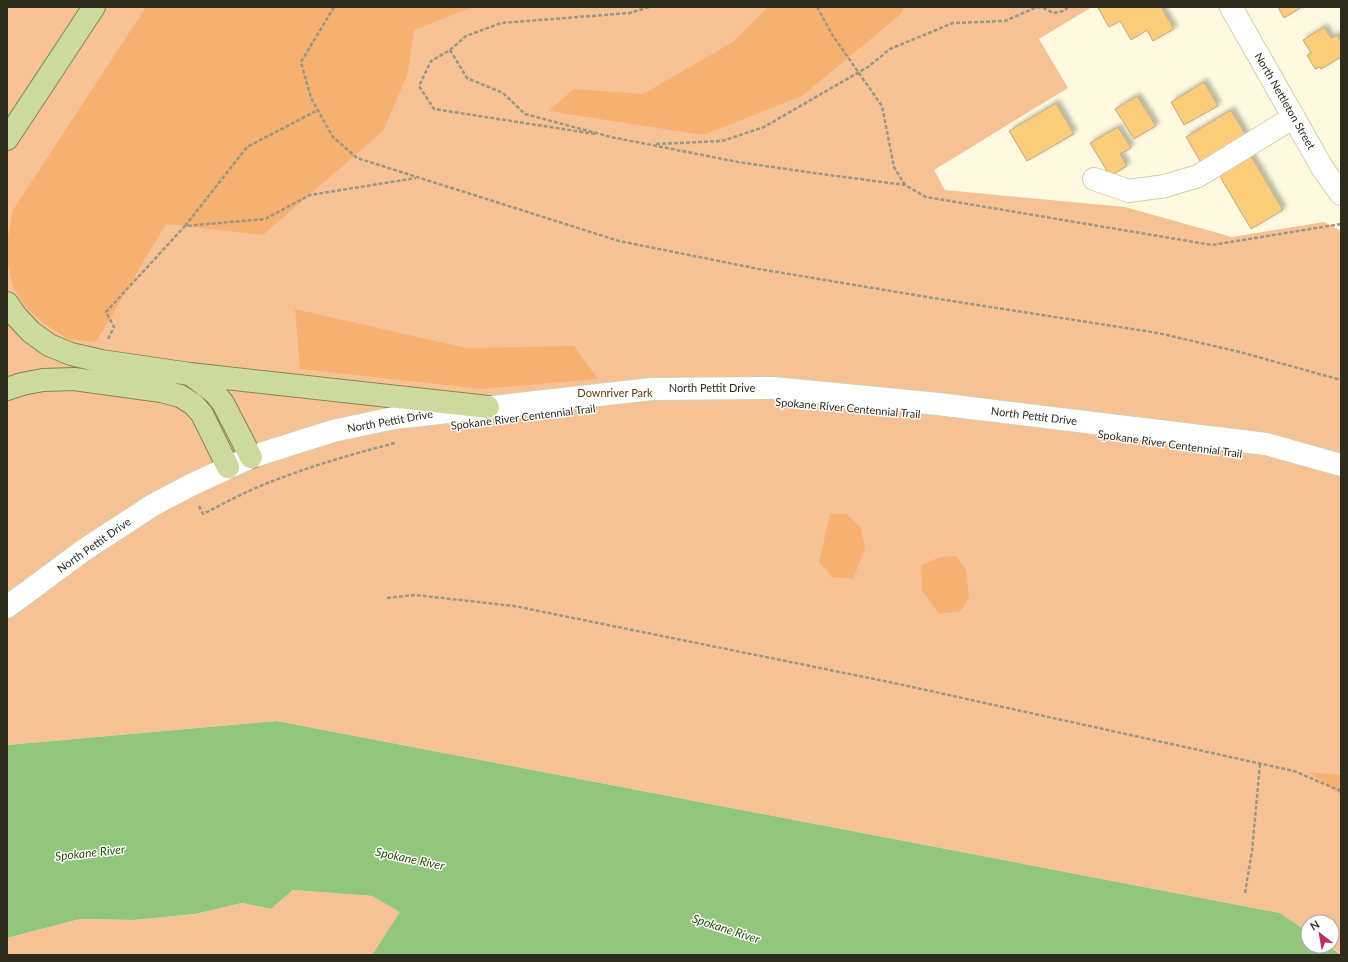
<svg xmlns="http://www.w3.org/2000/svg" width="1348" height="962" font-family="Lato,sans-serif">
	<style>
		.green { fill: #f6c295 }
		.forest { fill: #f6b172 }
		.water { fill: #93c67d }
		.building { fill: #fbcd7a; stroke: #bbaa8c; filter: url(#shadow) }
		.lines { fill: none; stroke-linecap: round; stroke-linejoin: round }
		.minor-casing { stroke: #d4cfad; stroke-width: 24 }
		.major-casing { stroke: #808b4a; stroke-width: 24 }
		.path { stroke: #9b9783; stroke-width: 2.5; stroke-dasharray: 4 2; stroke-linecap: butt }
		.minor { stroke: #fff; stroke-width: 22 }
		.major { stroke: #ced9a0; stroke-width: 22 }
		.labels { text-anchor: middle; stroke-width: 3; stroke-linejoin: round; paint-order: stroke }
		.street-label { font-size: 11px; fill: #2d2b1e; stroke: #fff }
		.park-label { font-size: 11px; fill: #653905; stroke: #fff }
		.water-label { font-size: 12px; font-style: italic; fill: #255305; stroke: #fff }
	</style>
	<defs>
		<filter id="shadow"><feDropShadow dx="3.5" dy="-3.5" stdDeviation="2" flood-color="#0004"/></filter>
	</defs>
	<rect width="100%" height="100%" fill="#fffadf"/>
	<path class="green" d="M7 7H1092L1039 39 1068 88 934 170 945 190 1125 207 1232 237 1324 222 1341 231V954L1329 946H1332V922H1308V932L1280 913 277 721 7 745Z
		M293 890 372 896 401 912 372 955H7V938L80 919 134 920 195 914 242 903 271 909Z"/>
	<path class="forest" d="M146 7H473L414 30 408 73 383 131 263 235 166 224 96 342 68 339 43 323 27 309 13 287 7 260V243L13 210Z
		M768 7H904L901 14 802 96 703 135 548 111 574 89 643 94 733 42Z
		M295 309 466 348 574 346 598 379 481 389 300 369Z
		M830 514H846L861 528 865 549 853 579 832 577 819 562Z
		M956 556 966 570 969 597 961 611 939 614 922 591 921 565 940 557Z
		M1309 772 1341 775V795Z"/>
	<path class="water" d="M277 721 1280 913 1308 932V946H1329L1341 955H372L400 912 372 896 293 890 271 909 242 903 195 914 134 920 80 919 7 938V745Z"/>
	<path class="building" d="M1099 7H1161L1174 29 1153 41 1147 30 1131 40 1120 21 1109 27 1098 8Z
		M1278 7H1302L1284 18Z
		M1324 27 1331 38 1337 35 1341 42V57L1321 69 1320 67 1315 69 1307 55 1311 53 1303 40Z
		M1204 82 1218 106 1184 125 1171 102Z
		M1137 96 1156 126 1134 139 1115 109Z
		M1056 103 1074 134 1027 161 1009 131Z
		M1231 110 1248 139 1203 166 1186 137Z
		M1118 127 1131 148 1120 154 1127 166 1110 176 1090 143Z
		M1251 156 1283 210 1251 229 1219 175Z"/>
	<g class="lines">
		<defs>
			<path id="minor" d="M1231 7 1323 169 1341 194
				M1094 179 1129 191 1165 186 1198 176 1294 117
				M7 607 84 550 153 505 189 486 251 457 333 431 394 418 652 389 773 388 938 404 1266 444 1341 465"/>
			<path id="major" d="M7 139 94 7
				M7 303 16 316 31 332 49 345 71 354 101 361 190 374 488 407
				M190 374 215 393 223 403 251 457
				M7 389 22 384 43 380 74 379 161 391 180 396 193 404 202 414 228 467"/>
		</defs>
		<use href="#minor" class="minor-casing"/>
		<use href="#major" class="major-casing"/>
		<path class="path" d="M334 7 301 62 311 98 333 137 357 158 619 241 759 269 939 299 1158 333 1240 352 1341 380
			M817 7 833 36 882 106 894 167 905 185
			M450 50 467 78 503 93 525 114 611 137 738 162 814 173 905 185 926 197 1212 245 1341 224
			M595 134 434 109 419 86 431 61 450 50 466 36 501 23 630 13 649 7
			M656 144 722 141 764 127 868 67 890 49 953 23 1005 21 1037 7 1046 9 1053 13 1064 11 1068 7
			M185 226 247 147 318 110
			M108 339 114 327 106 312 185 226 265 219 310 195 416 178
			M199 506 203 514C221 505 239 495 258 487 303 468 349 455 395 443
			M387 598 415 595 514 606 894 683 1294 771 1341 791
			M1245 893 1252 851 1260 764"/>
		<use href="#minor" class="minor"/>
		<use href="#major" class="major"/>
	</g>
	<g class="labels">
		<g class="street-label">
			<text transform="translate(1285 101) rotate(60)" y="4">North Nettleton Street</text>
			<text x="712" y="392">North Pettit Drive</text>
			<text transform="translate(848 408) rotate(5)" y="4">Spokane River Centennial Trail</text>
			<text transform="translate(1034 416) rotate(7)" y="4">North Pettit Drive</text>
			<text transform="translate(523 417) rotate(-7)" y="4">Spokane River Centennial Trail</text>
			<text transform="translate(390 421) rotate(-10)" y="4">North Pettit Drive</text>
			<text transform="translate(1170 444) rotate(8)" y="4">Spokane River Centennial Trail</text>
			<text transform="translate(94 545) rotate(-35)" y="4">North Pettit Drive</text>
		</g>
		<g class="park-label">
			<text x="615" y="397">Downriver Park</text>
		</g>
		<g class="water-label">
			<text transform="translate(90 853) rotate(-6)" y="4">Spokane River</text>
			<text transform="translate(410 859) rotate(12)" y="4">Spokane River</text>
			<text transform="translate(726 929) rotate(18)" y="4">Spokane River</text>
		</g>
	</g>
	<rect width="1348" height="962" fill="none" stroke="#2d2b1e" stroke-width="16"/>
	<g transform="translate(1320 934) rotate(329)"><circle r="19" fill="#ffffff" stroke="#abaaa5"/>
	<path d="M0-3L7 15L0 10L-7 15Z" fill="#bc2e5c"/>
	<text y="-6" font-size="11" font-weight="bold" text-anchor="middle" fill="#2d2b1e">N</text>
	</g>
</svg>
